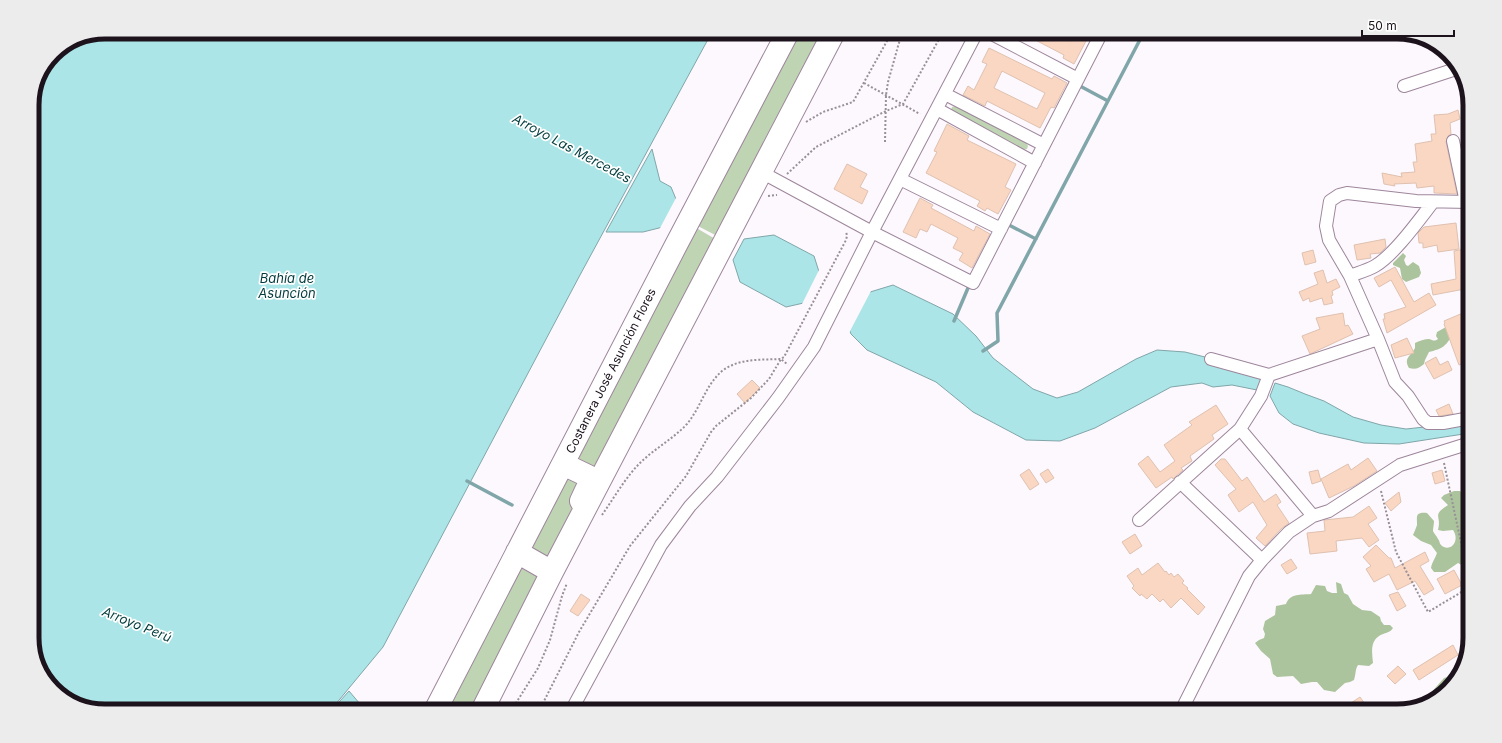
<svg xmlns="http://www.w3.org/2000/svg" width="1502" height="743" font-family="Inter,sans-serif">
	<style>
		.green { fill: #bfd4b2 }
		.forest { fill: #acc49d }
		.water { fill: #abe5e7; stroke: #80a6aa }
		.pier { fill: #fdf8fd }
		.lines { fill: none; stroke-linecap: round; stroke-linejoin: round }
		.stream { stroke: #80a6aa; stroke-width: 3.5 }
		.building { fill: #fad7c3; stroke: #dfc1b0; fill-rule: evenodd }
		.street-casing { stroke: #9d869c; stroke-width: 14 }
		.highway-casing { stroke: #9d869c; stroke-width: 24 }
		.path { stroke: #979097; stroke-width: 2; stroke-dasharray: 2 2; stroke-linecap: butt }
		.street { stroke: #fff; stroke-width: 12 }
		.highway { stroke: #fff; stroke-width: 22 }
		.labels { text-anchor: middle; stroke-width: 3.5; stroke-linejoin: round; paint-order: stroke }
		.street-label { font-size: 12px; fill: #1c131c; stroke: #fff }
		.water-label { font-size: 13px; font-style: italic; fill: #023b3d; stroke: #fff }
		.rim { fill: none; stroke: #1c131c; stroke-width: 5 }
	</style>
	<rect width="100%" height="100%" fill="#fdf8fd"/>
	<path class="green" d="M795 32H826L719 237 694 224Z
		M955 106 1026 142 1028 146 1027 149 1022 150 951 110 952 107Z
		M693 226 717 240 599 465 594 467 575 457Z
		M567 476 581 483 572 506 570 518 547 559 532 551 531 547Z
		M519 567 538 577 472 711H442Z"/>
	<path class="forest" d="M1403 253 1406 256 1404 260 1406 265 1408 266 1413 262 1419 266 1421 273 1419 277 1406 282 1402 279 1400 268 1393 265V263Z
		M1446 327 1452 335C1446 347 1441 349 1429 352L1425 360 1424 364C1419 368 1416 370 1409 368 1403 358 1411 356 1415 348V343C1419 341 1425 339 1429 339 1433 340 1434 342 1438 339L1436 336 1437 332Z
		M1454 491H1460L1463 495 1461 506 1465 509 1468 505 1470 506V580C1467 572 1466 567 1458 563L1445 572H1434L1431 568C1432 562 1435 559 1437 553L1431 545 1421 541 1413 535C1414 533 1416 528 1417 525 1417 516 1415 512 1427 513L1434 521C1434 524 1433 528 1433 531 1434 534 1437 536 1438 539 1440 541 1439 543 1441 545 1449 553 1461 542 1453 530L1443 531 1438 530C1442 515 1431 516 1448 505L1441 498 1444 495Z
		M1336 582 1341 584 1344 593 1348 595 1353 604 1362 610 1371 611 1380 617 1381 621 1384 625H1390L1393 628C1389 634 1385 632 1379 636 1370 642 1372 653 1373 663L1369 666 1358 665C1355 670 1356 674 1354 680L1350 682 1345 683 1335 692 1324 690 1317 682H1312L1301 684 1293 676 1277 677 1273 674 1270 659 1261 651 1255 643 1259 640 1264 638 1265 634 1263 629 1265 621 1275 615 1276 606 1286 604C1290 593 1301 595 1311 594L1316 585 1325 586 1327 591 1332 593H1337Z
		M1460 673 1437 699 1417 705 1416 704 1420 700 1429 695 1444 678Z"/>
	<path class="water" d="M106 32H712L580 275 383 647 330 711H105L73 704 45 679 32 643V101L54 53 78 38Z
		M652 149 660 181 671 187 678 204 667 226 643 232H606Z
		M774 235 814 256 821 278 808 302 786 307 740 282 733 260 744 239Z
		M893 285 953 314 976 336 993 358 1033 389 1057 398 1078 392 1136 359 1157 350 1185 352 1205 357 1218 363 1263 376 1257 390 1232 385 1213 387 1202 383 1171 387 1095 428 1060 441 1026 440 973 412 936 382 867 350 851 334 845 319 857 296Z
		M1275 383 1288 387 1305 394 1324 401 1353 417 1381 425 1406 429 1470 422V433L1399 444 1364 443 1319 433 1293 424 1279 413 1270 396Z
		M349 691 366 711H331Z"/>
	<path class="pier" d="M677 196 680 205 668 227 659 230Z
		M820 268 823 279 809 303 801 306Z
		M872 289 849 333 843 318 856 295Z"/>
	<g class="lines">
		<path class="stream" d="M1080 86 1108 101
			M1009 225 1036 239
			M954 321 968 288
			M983 351 998 341 997 313 1144 32
			M467 481 512 505"/>
	</g>
	<path class="building" d="M1020 32H1053L1071 41 1075 33 1087 39 1074 64 1063 58 1064 55Z
		M989 48 1052 79 1054 76 1067 83 1054 108 1051 107 1040 128 987 101 985 106 963 95 968 86 974 90 987 64 982 62ZM1002 71 1045 93 1037 109 994 88Z
		M1458 110 1460 119 1450 123 1451 134 1448 136 1446 142 1457 194 1434 193V186L1417 188 1416 183 1394 184 1395 186 1384 184 1382 173 1402 177 1401 173 1415 172 1413 162H1417L1415 144 1432 141 1431 134H1436L1434 115 1448 114Z
		M947 124 969 136 967 140 1016 164 1005 187 1011 190 998 214 987 208 985 211 977 206 980 201 926 173 937 152 934 151Z
		M847 164 867 174 860 187 868 191 862 204 834 189Z
		M920 198 933 205 931 208 974 231 976 226 990 234 972 268 959 260 963 253 953 248 958 238 931 224 927 232 920 229 916 238 903 232Z
		M1456 223 1459 249 1438 252 1437 245 1423 248V243H1419L1418 233 1424 227Z
		M1385 239 1386 247 1380 253 1370 254 1371 258 1357 260 1354 245Z
		M1470 248V288L1433 295 1431 284 1456 279 1454 251Z
		M1313 250 1316 262 1305 265 1302 253Z
		M1395 267 1414 302 1429 293 1436 305 1387 333 1383 319H1385L1384 314 1406 307 1391 280 1379 287 1374 278Z
		M1323 270 1327 283 1336 279 1340 287 1332 291 1333 295 1331 296 1333 303 1324 305 1322 298 1310 302 1309 298 1303 301 1299 292 1318 284 1314 273Z
		M1470 310V361L1459 365 1444 324 1445 323 1444 321Z
		M1343 313 1345 326 1348 325 1353 334 1310 354 1302 336 1320 329 1316 318Z
		M1407 338 1414 353 1395 358 1391 345Z
		M1436 357 1440 365 1448 361 1452 370 1434 379 1425 363Z
		M752 380 760 388 745 403 737 394Z
		M1449 404 1453 414 1439 416 1436 410Z
		M1216 405 1228 424 1212 435 1214 439 1190 456 1192 461 1181 468 1183 470 1173 479 1172 477 1156 488 1138 464 1148 456 1160 472 1175 461 1164 445 1192 425 1189 422Z
		M1368 458 1377 471 1354 486 1329 498 1321 479 1348 464 1351 470Z
		M1221 459H1225L1242 481 1247 477 1264 502 1276 494 1281 502 1277 505 1289 523 1281 529 1265 546 1256 538 1267 525 1253 502 1239 512 1228 495 1236 489 1215 465Z
		M1029 469 1039 484 1030 490 1020 475Z
		M1048 469 1054 478 1046 483 1040 474Z
		M1318 470 1321 481 1312 484 1309 472Z
		M1442 470 1445 481 1435 484 1432 473Z
		M1399 492 1401 502 1391 511 1385 503Z
		M1369 506 1377 518 1368 524 1379 540 1369 547 1362 538 1336 541 1337 551 1310 554 1307 533 1325 531 1324 520 1353 517Z
		M1135 534 1142 546 1130 554 1122 542Z
		M1376 545 1389 558H1391L1395 568 1425 552 1429 561 1420 566 1434 589 1424 595 1415 581 1397 590 1389 574 1374 582 1366 569 1371 566 1363 557Z
		M1291 559 1297 568 1287 574 1281 565Z
		M1158 563 1165 572 1166 571 1169 575 1171 573 1174 577 1178 574 1184 581 1182 583 1188 588 1187 589 1205 607 1198 615 1181 598 1171 608 1163 599 1160 602 1152 594 1147 599 1141 594 1140 596 1132 588 1134 586 1127 576 1138 568 1142 575Z
		M1454 570 1462 585 1445 594 1437 579Z
		M1398 592 1406 606 1397 611 1389 595Z
		M581 594 590 600 578 616 570 611Z
		M1453 645 1458 655 1419 680 1413 670Z
		M1398 666 1406 674 1395 684 1387 676Z
		M1360 697 1370 711H1339Z"/>
	<g class="lines">
		<defs>
			<path id="street" d="M988 32 1078 79
				M1404 86 1459 68
				M945 94 1044 145
				M937 109 1035 163
				M1453 141 1466 202
				M761 172 872 232 973 283 1102 32
				M900 179 1001 229
				M1470 202 1416 201 1347 193 1339 195 1330 201 1326 226 1329 240 1350 276 1378 339 1395 382 1408 396 1423 419 1428 423H1443L1470 418
				M1350 276C1358 273 1368 270 1375 266 1394 255 1419 220 1433 202
				M1211 359 1269 375 1378 339
				M1240 429 1313 516
				M1180 482 1262 560
				M1139 520 1240 429 1261 396 1269 375
				M571 711 661 545 690 506 717 477 778 398 814 347 872 232 977 32
				M1181 711 1249 576 1262 560 1289 532 1313 516 1329 511 1400 465 1470 443"/>
			<path id="highway" d="M563 464 588 476 589 484 581 501
				M517 552 552 572
				M435 711 675 247 788 32
				M482 711 552 572 834 32"/>
		</defs>
		<use href="#street" class="street-casing"/>
		<use href="#highway" class="highway-casing"/>
		<path class="path" d="M864 83 920 114
			M806 122 823 112 853 102 892 32
			M885 142 886 95 888 82 902 32
			M787 174 816 147 886 111 903 104 943 32
			M768 196 777 195
			M1444 463 1463 552 1470 563
			M1381 491 1396 552 1428 612 1470 587
			M602 515C614 498 625 478 640 463 654 449 673 439 687 424 701 407 705 386 722 371 739 358 761 360 781 359L784 357 846 240 847 236 846 231
			M1404 709H1405
			M513 711 516 703 538 668 550 640 562 596 567 583
			M539 711 579 632 630 546 686 476 711 432 716 426 751 398 769 379 781 359 788 365"/>
		<use href="#street" class="street"/>
		<use href="#highway" class="highway"/>
	</g>
	<g class="labels">
		<g class="street-label">
			<text transform="translate(611 371) rotate(-63)" y="4">Costanera José Asunción Flores</text>
		</g>
		<g class="water-label">
			<text transform="translate(572 148) rotate(28)" y="5">Arroyo Las Mercedes</text>
			<text x="287" y="283">Bahía de<tspan x="287" dy="15">Asunción</tspan></text>
			<text transform="translate(137 624) rotate(22)" y="5">Arroyo Perú</text>
		</g>
	</g>
	<path d="M0 0H1502V743H0ZM105 39H1397A66 66 0 0 1 1463 105V638A66 66 0 0 1 1397 704H105A66 66 0 0 1 39 638V105A66 66 0 0 1 105 39Z" fill="#edeced" fill-rule="evenodd"/>
	<path class="rim" d="M105 39H1397A66 66 0 0 1 1463 105V638A66 66 0 0 1 1397 704H105A66 66 0 0 1 39 638V105A66 66 0 0 1 105 39Z"/>
	<path d="M1362 30v6h92v-6" fill="none" stroke="#1c131c" stroke-width="2"/>
	<text x="1368" y="30" font-size="12" fill="#1c131c" stroke="#ffffff" stroke-width="3" paint-order="stroke">50 m</text>
</svg>
